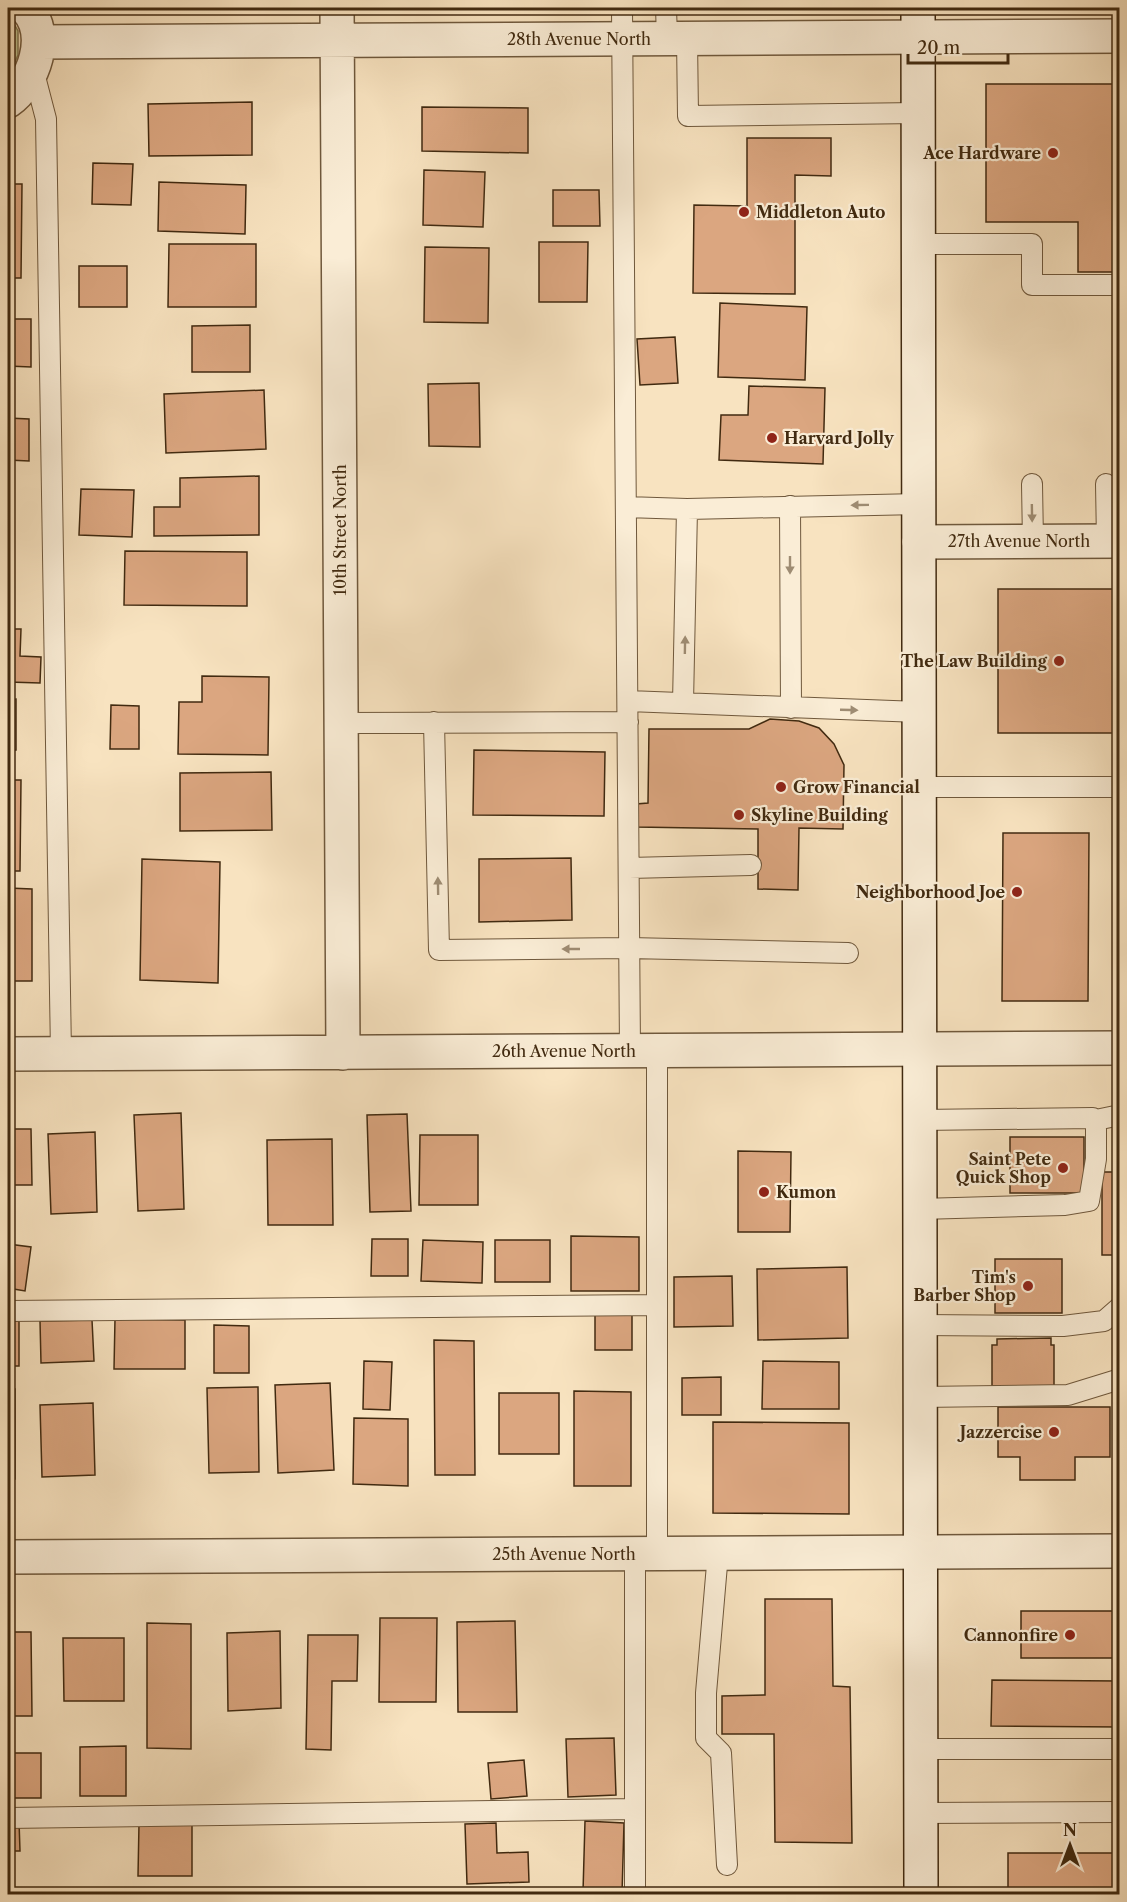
<svg xmlns="http://www.w3.org/2000/svg" width="1127" height="1902" font-family="'Libre Caslon Text',serif">
	<style>
		.green { fill: #c0c390; stroke: #807650; stroke-width: 1.5 }
		.building { fill: #dba680; stroke: #412a10; stroke-width: 1.5 }
		.lines { fill: none; stroke-linecap: round; stroke-linejoin: round }
		.lane-casing { stroke: #6f583c; stroke-width: 22 }
		.street-casing { stroke: #6f583c; stroke-width: 36 }
		.secondary-casing { stroke: #412a10; stroke-width: 36 }
		.lane { stroke: #faedd6; stroke-width: 20 }
		.street { stroke: #faedd6; stroke-width: 33 }
		.secondary { stroke: #faedd6; stroke-width: 33 }
		.oneway { fill: #9e8c73 }
		.poi-dot { fill: #8f2418; stroke: #faedd6; stroke-width: 2 }
		.labels { text-anchor: middle; stroke-width: 4.5; stroke-linejoin: round; paint-order: stroke }
		.street-label { font-size: 16px; fill: #412a10; stroke: #faedd6 }
		.poi-label { font-size: 16px; font-weight: bold; fill: #412a10; stroke: #faedd6; text-anchor: end }
	</style>
	<rect width="100%" height="100%" fill="#f8e3c0"/>
	<filter id="stains"><feTurbulence type="fractalNoise" baseFrequency=".00333" numOctaves="4"/><feColorMatrix values="0 0 0 0 .2 0 0 0 0 .09 0 0 0 0 .02 0 0 0 .5 -.17"/></filter>
	<radialGradient id="worn" r=".72"><stop offset=".6" stop-color="#630" stop-opacity="0"/><stop offset="1" stop-color="#630" stop-opacity=".3"/></radialGradient>
	<path class="green" d="M8 13 18 31V55L8 77Z"/>
	<path class="building" d="M986 84H1120V272H1078V222H986Z
		M252 102V155L149 156 148 104Z
		M422 107 528 108V153L422 151Z
		M747 138H831V176L795 175V294L693 293 694 205 747 206Z
		M93 163 133 164 131 205 92 204Z
		M424 170 485 172 483 227 423 225Z
		M159 182 246 185 245 234 158 231Z
		M8 184H22L21 278H8Z
		M553 190H599L600 226H553Z
		M539 242H588L587 302H539Z
		M169 244H256V307H168Z
		M425 247 489 248 488 323 424 322Z
		M79 266H127V307H79Z
		M720 303 807 307 805 380 718 377Z
		M8 319H31V367L8 366Z
		M250 325V372H192V326Z
		M675 337 678 383 640 385 637 339Z
		M479 383 480 447 429 446 428 384Z
		M749 386 825 388 823 464 719 460 721 415H748Z
		M264 390 266 449 166 453 164 394Z
		M8 418 29 419V461L8 460Z
		M259 476V535L154 536V507H180V478Z
		M81 489 134 490 132 537 79 535Z
		M125 551 247 552V606L124 605Z
		M998 589H1120V733H998Z
		M8 629H21L20 656 41 657 40 683 8 682Z
		M202 676 269 677 268 755 178 754 179 702H202Z
		M16 699V750H8V700Z
		M111 705 139 706V749H110Z
		M770 719 799 721 819 728 834 744 844 765 843 829 799 828 798 890 758 889V829L636 827V804L648 803 649 729H749Z
		M474 750 605 752 604 816 473 815Z
		M271 772 272 830 180 831V773Z
		M8 780H21L20 871H8Z
		M1003 833H1089L1088 1001H1002Z
		M571 858 572 920 479 922V859Z
		M142 859 220 862 218 983 140 980Z
		M8 888 32 889V981H8Z
		M181 1113 184 1209 138 1211 134 1115Z
		M407 1114 411 1211 370 1212 367 1115Z
		M8 1129H31L32 1185H8Z
		M95 1132 97 1212 51 1214 48 1134Z
		M420 1135H478V1205H419Z
		M1010 1137H1084V1193H1010Z
		M332 1139 333 1225H268L267 1140Z
		M738 1151 791 1152 790 1232H738Z
		M1102 1172H1120V1255H1102Z
		M571 1236 639 1237V1291H571Z
		M372 1239H408V1276H371Z
		M423 1240 483 1242 482 1283 421 1281Z
		M495 1240H550V1282H495Z
		M8 1244 31 1247 25 1291 8 1288Z
		M995 1259H1062V1313H995Z
		M847 1267 848 1338 758 1340 757 1269Z
		M732 1276 733 1326 674 1327V1277Z
		M595 1315H632V1350H595Z
		M115 1319 185 1320V1369H114Z
		M92 1320 94 1361 41 1363 40 1321Z
		M8 1321H19V1366H8Z
		M214 1325 249 1326V1373H214Z
		M1051 1338V1345H1054V1386H992V1345H997V1339Z
		M434 1340 474 1341 475 1475H435Z
		M364 1361 392 1362 390 1410 363 1409Z
		M763 1361 839 1362V1409H762Z
		M721 1377V1415H682V1378Z
		M330 1383 334 1470 278 1473 275 1385Z
		M258 1387 259 1472 209 1473 207 1388Z
		M8 1389H15V1479H8Z
		M574 1391 631 1392V1486H574Z
		M499 1393H559V1454H499Z
		M93 1403 95 1475 42 1477 40 1405Z
		M998 1407H1110V1457H1075V1480H1020V1457H998Z
		M354 1418 408 1419V1486L353 1484Z
		M713 1422 849 1423V1514L713 1513Z
		M765 1599H832L833 1686 850 1687 852 1843 775 1842 774 1734H722V1696L765 1695Z
		M1021 1611H1120V1658H1021Z
		M380 1618H437L436 1702H379Z
		M515 1621 517 1712H458L457 1622Z
		M147 1623 191 1624V1749L147 1748Z
		M280 1631 281 1708 228 1711 227 1633Z
		M8 1632H31L32 1716H8Z
		M308 1635H358L357 1681H332L331 1750 306 1749Z
		M63 1638H124V1701H64Z
		M992 1680 1120 1681V1727L991 1726Z
		M614 1738 616 1795 568 1797 566 1739Z
		M126 1746V1796H80V1747Z
		M8 1753H41V1798H8Z
		M524 1760 527 1796 491 1799 488 1763Z
		M8 1821H19L20 1851H8Z
		M585 1821 624 1823 622 1894 583 1892Z
		M496 1823 497 1853 528 1852 529 1882 467 1884 465 1824Z
		M139 1824H192V1876H138Z
		M1008 1853H1120V1894H1008Z"/>
	<g class="lines">
		<defs>
			<path id="lane" d="M622 8 630 1051
				M666 8 667 38
				M687 38 688 116 918 113
				M33 69 46 119 61 1054
				M918 244H1032V285H1120
				M1032 484 1033 541
				M1106 484 1107 541
				M790 506 791 708
				M626 507 687 509 683 703
				M687 509 919 504
				M628 701 919 712
				M434 722 439 950 629 948 848 953
				M341 723 628 722
				M919 787H1120
				M629 868 751 865
				M657 1051V1554
				M920 1120 1093 1118 1096 1120V1159L1089 1201 1065 1205 920 1209
				M1096 1120 1120 1115
				M8 1311 655 1305
				M920 1325 1063 1326 1104 1321 1120 1307
				M920 1397 1068 1395 1120 1379
				M718 1553 706 1693V1738L721 1753 727 1865
				M635 1554V1894
				M921 1749H1120
				M921 1813 1120 1812
				M8 1818 635 1809"/>
			<path id="street" d="M337 8 343 1053
				M39 42 1120 36
				M8 101C34 83 51 34 26 8
				M919 542 1120 541
				M8 1054 1120 1048
				M8 1557 1120 1551"/>
			<path id="secondary" d="M918 8 921 1894"/>
		</defs>
		<use href="#lane" class="lane-casing"/>
		<use href="#street" class="street-casing"/>
		<use href="#secondary" class="secondary-casing"/>
		<use href="#lane" class="lane"/>
		<use href="#street" class="street"/>
		<use href="#secondary" class="secondary"/>
	</g>
	<defs><path id="oneway-solid" d="M-6-.8H1V-3.2L6.5 0L1 3.2V.8H-6Z" transform="scale(1.5)"/></defs>
	<g class="oneway">
		<use href="#oneway-solid" transform="translate(860 505) rotate(179)"/>
		<use href="#oneway-solid" transform="translate(1032 513) rotate(89)"/>
		<use href="#oneway-solid" transform="translate(790 565) rotate(90)"/>
		<use href="#oneway-solid" transform="translate(685 645) rotate(-89)"/>
		<use href="#oneway-solid" transform="translate(849 710) rotate(2)"/>
		<use href="#oneway-solid" transform="translate(438 886) rotate(-91)"/>
		<use href="#oneway-solid" transform="translate(571 949) rotate(180)"/>
	</g>
	<g class="poi-dot">
		<circle cx="1053" cy="153" r="6"/>
		<circle cx="744" cy="212" r="6"/>
		<circle cx="772" cy="438" r="6"/>
		<circle cx="1059" cy="661" r="6"/>
		<circle cx="781" cy="787" r="6"/>
		<circle cx="739" cy="815" r="6"/>
		<circle cx="1017" cy="892" r="6"/>
		<circle cx="1063" cy="1168" r="6"/>
		<circle cx="764" cy="1192" r="6"/>
		<circle cx="1028" cy="1286" r="6"/>
		<circle cx="1054" cy="1432" r="6"/>
		<circle cx="1070" cy="1635" r="6"/>
	</g>
	<g class="labels">
		<g class="street-label">
			<text x="579" y="45">28th Avenue North</text>
			<text transform="translate(340 530) rotate(-90)" y="6">10th Street North</text>
			<text x="1019" y="547">27th Avenue North</text>
			<text x="564" y="1057">26th Avenue North</text>
			<text x="564" y="1560">25th Avenue North</text>
		</g>
		<g class="poi-label">
			<text x="1041" y="159">Ace Hardware</text>
			<text x="756" y="218" text-anchor="start">Middleton Auto</text>
			<text x="784" y="444" text-anchor="start">Harvard Jolly</text>
			<text x="1047" y="667">The Law Building</text>
			<text x="793" y="793" text-anchor="start">Grow Financial</text>
			<text x="751" y="821" text-anchor="start">Skyline Building</text>
			<text x="1005" y="898">Neighborhood Joe</text>
			<text x="1051" y="1165">Saint Pete<tspan x="1051" dy="18">Quick Shop</tspan></text>
			<text x="776" y="1198" text-anchor="start">Kumon</text>
			<text x="1016" y="1283">Tim's<tspan x="1016" dy="18">Barber Shop</tspan></text>
			<text x="1042" y="1438">Jazzercise</text>
			<text x="1058" y="1641">Cannonfire</text>
		</g>
	</g>
	<rect width="1127" height="1902" fill="none" stroke="#f8e3c0" stroke-width="30"/>
	<rect x="9" y="9" width="1109" height="1884" fill="none" stroke="#412a10" stroke-width="3"/>
	<rect x="15" y="15" width="1097" height="1872" fill="none" stroke="#412a10" stroke-width="1.5"/>
	<g transform="translate(1070 1845)" stroke="#faedd6" stroke-width="4.5" paint-order="stroke">
	<path d="M0-4.5L10 22L0 15L-10 22Z" fill="#412a10"/>
	<text y="-9" font-size="16" font-weight="bold" text-anchor="middle" fill="#412a10">N</text>
	</g>
	<path d="M908 54v9h100v-9" fill="none" stroke="#412a10" stroke-width="3"/>
	<text x="917" y="54" font-size="18" fill="#412a10" stroke="#faedd6" stroke-width="4.5" paint-order="stroke">20 m</text>
	<rect width="100%" height="100%" filter="url(#stains)"/>
	<rect width="100%" height="100%" fill="url(#worn)"/>
</svg>
